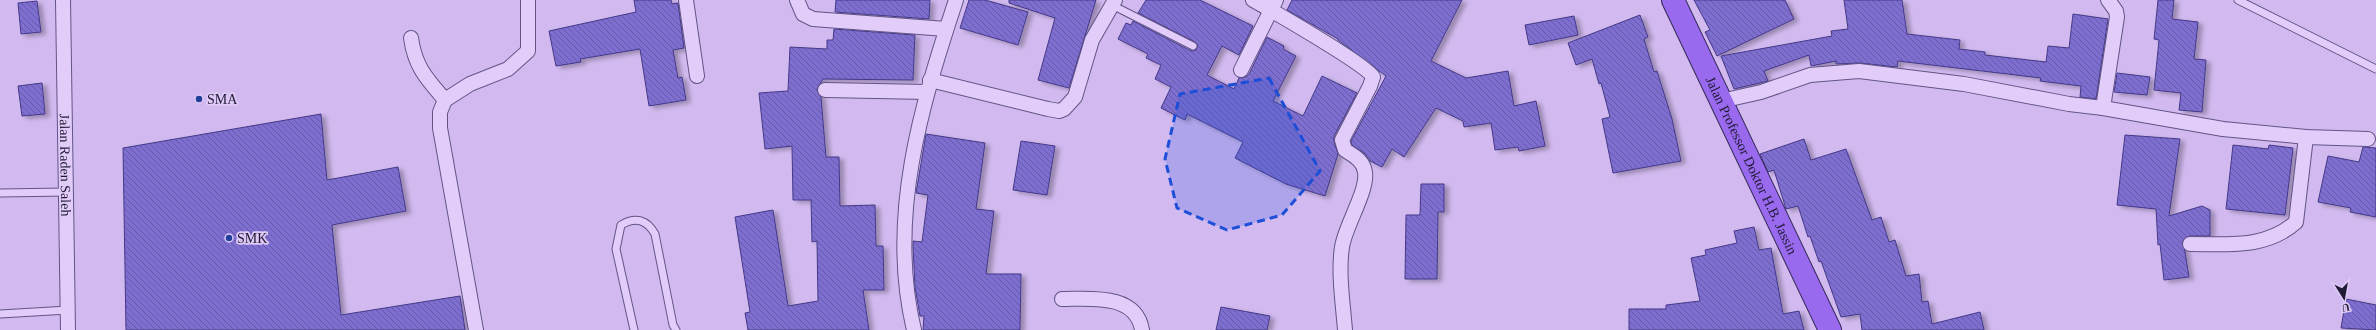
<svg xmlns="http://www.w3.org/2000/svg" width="2376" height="330" font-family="Georgia,serif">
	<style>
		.building { fill: url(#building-back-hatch); stroke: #443987; filter: url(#shadow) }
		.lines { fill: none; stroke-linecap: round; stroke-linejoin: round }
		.service-casing { stroke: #625487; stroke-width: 9 }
		.minor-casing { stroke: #625487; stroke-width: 16 }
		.trunk-casing { stroke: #322954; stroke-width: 24 }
		.service { stroke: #e2cdfa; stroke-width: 7 }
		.minor { stroke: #e2cdfa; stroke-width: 14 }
		.trunk { stroke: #9969ee; stroke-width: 22 }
		.marked { fill: #1d4ed8; fill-opacity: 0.2; stroke: #1d4ed8; stroke-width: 3; stroke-dasharray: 8 5; stroke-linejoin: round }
		.poi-dot { fill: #214099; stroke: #dfcaf7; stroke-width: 1.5 }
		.labels { text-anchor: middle; stroke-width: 3.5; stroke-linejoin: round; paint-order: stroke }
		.poi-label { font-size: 14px; fill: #201a35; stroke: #dfcaf7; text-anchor: start }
		.street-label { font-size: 14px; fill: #201a35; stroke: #dfcaf7 }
	</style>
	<defs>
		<pattern id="building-back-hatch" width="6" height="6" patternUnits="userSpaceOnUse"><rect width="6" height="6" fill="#7e6ed0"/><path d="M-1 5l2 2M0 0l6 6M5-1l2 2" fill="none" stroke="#675aaa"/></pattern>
		<filter id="shadow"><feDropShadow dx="4.5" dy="2.5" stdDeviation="2" flood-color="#0004"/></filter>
	</defs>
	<rect width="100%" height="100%" fill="#d2baf0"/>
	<path class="building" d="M634 0H671L672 4 678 3 684 48 673 50 678 78 682 77 686 100 649 106 640 49 580 59 581 62 556 66 549 31 636 12Z
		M836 0H930L929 19 835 12Z
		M969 0H985L1028 12 1018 45 960 28Z
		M1009 0H1096L1069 88 1038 80 1055 18 1009 3Z
		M1146 0H1200L1253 26 1239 55 1222 46 1207 75 1234 89 1239 78 1245 77 1249 74 1267 37 1284 46 1283 49 1296 56 1273 101 1303 116 1322 76 1357 93 1334 136V142L1338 154 1325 196 1286 184 1235 158 1243 142 1187 114 1185 120 1161 108 1171 87 1155 79 1161 65 1146 58 1148 54 1118 39 1126 23 1131 25 1133 21 1191 51 1196 50 1198 45 1195 42 1138 13Z
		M1292 0H1462L1431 61 1466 78 1508 71 1514 106 1536 101 1545 146 1519 151 1518 147 1495 150 1491 123 1464 127 1463 121 1436 108 1404 157 1392 149 1382 167 1370 161 1364 153 1352 145 1351 141 1386 76 1338 40V39L1287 10Z
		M1694 0H1785L1794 19 1717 56 1705 32 1710 30Z
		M1844 0H1902L1907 34 1960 40 1959 49 1985 52V55L2046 62 2048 46 2069 48 2073 14 2108 19 2096 99 2080 97 2081 86 2040 81 2041 78 1898 61 1897 67 1860 63 1836 64V61L1811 66 1809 55 1764 71 1768 81 1734 89 1721 56 1832 36 1831 31 1848 29Z
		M2158 0H2174L2172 19 2198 22 2194 59 2206 60 2202 112 2179 110 2181 93 2154 90 2159 40 2154 39Z
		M37 1 41 32 21 34 18 3Z
		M1640 15 1648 37 1644 39 1654 72 1657 71 1672 119 1681 161 1613 173 1602 119 1610 117 1601 83 1599 84 1592 59 1576 65 1568 43Z
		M1574 16 1578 35 1529 45 1525 25Z
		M834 29 915 35 913 80 823 79 817 89 821 97 826 157H839L840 206 875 205 876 246H883L884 290H863L869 330H748L745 313 750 312 735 217 773 210 788 306 818 301 817 241 812 242 811 200H793L792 146 765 149 759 93 788 91 790 47 827 49V40H833Z
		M2117 73 2150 77 2147 95 2114 92Z
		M42 83 45 114 22 116 18 86Z
		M321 114 327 180 398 167 406 211 332 225 341 315 460 296 465 330H126L123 148Z
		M926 134 985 143 976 209 994 211 986 274H1021L1020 330H923L924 316H920L915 287 913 246V241L922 242 928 195 916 193Z
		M2125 135 2180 139 2169 216 2202 206 2210 210V236H2190L2183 240 2189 277 2164 280 2160 244 2158 245 2156 209 2117 205Z
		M1804 139 1811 160 1846 149 1872 220 1881 217 1889 242 1895 240 1906 276 1919 274 1922 302 1928 301 1932 324 1980 312 1984 330H1862L1860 314 1841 317 1821 261 1819 262 1810 236 1808 237 1798 206 1786 209 1774 170 1768 172 1760 154Z
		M1021 141 1055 146 1047 195 1013 190Z
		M2233 145 2268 149 2269 145 2293 148 2285 215 2226 209Z
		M2363 147 2376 148V217L2350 212 2351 208 2318 202 2328 156 2359 162Z
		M1421 184H1444V212H1438L1437 279H1405L1406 215H1420Z
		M1754 227 1759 250 1771 248 1783 314 1799 311 1804 330H1629V309H1666V305L1700 301 1691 258 1706 255 1705 250 1737 243 1734 231Z
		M2346 299 2376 305V330L2341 328Z
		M1221 307 1270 316 1267 330H1216Z"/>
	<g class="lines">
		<defs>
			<path id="service" d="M2238 0 2376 69
				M1112 5 1193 46
				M0 193 67 192
				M0 314 68 310
				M634 330 616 249 621 225C636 216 647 220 655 234L673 325 676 330"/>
			<g id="minor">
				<path id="s1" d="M63 0 68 330"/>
				<path d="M686 0 697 76"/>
				<path d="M797 0 803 14 813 19 946 29"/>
				<path d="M1253 0C1271 10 1367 65 1373 77L1370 86 1342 140 1345 150C1354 156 1363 160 1365 172 1368 191 1345 226 1342 247 1338 273 1343 304 1345 330"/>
				<path d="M411 38C415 67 427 79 445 100"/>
				<path d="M1241 70 1276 0"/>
				<path d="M930 80 1048 109 1059 111 1064 109 1075 97 1092 40 1115 0"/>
				<path d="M825 90 927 92"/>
				<path d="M1721 101 1761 92 1810 75 1859 71 1964 84 2069 104 2103 108 2223 129 2306 137 2368 139"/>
				<path d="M2103 108 2117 17 2116 11 2108 0"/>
				<path d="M2190 244C2228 244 2266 249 2296 222L2306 137"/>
				<path d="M1062 299C1090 299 1136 293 1142 330"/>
				<path d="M476 330 440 128V112L445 100 470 84 508 69 528 51V0"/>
				<path d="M914 330C887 218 921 106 956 0"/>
			</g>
			<g id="trunk">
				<path id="s2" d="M1673 0 1830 330"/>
			</g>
		</defs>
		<use href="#service" class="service-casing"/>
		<use href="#minor" class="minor-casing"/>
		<use href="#trunk" class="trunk-casing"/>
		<use href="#service" class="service"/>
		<use href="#minor" class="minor"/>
		<use href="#trunk" class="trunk"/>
	</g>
	<path class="marked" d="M1269 78 1320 171 1282 215 1227 230 1177 208 1165 159 1180 94Z"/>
	<g class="poi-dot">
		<circle cx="199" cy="99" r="4"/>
		<circle cx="229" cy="238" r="4"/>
	</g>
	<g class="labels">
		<g class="poi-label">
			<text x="207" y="104">SMA</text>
			<text x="237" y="243">SMK</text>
		</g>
		<g class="street-label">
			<text dy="5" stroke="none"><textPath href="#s1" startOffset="165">Jalan Raden Saleh</textPath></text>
			<text dy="5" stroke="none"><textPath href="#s2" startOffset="183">Jalan Professor Doktor H.B. Jassin</textPath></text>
		</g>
	</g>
	<g transform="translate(2344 298) rotate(169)" stroke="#dfcaf7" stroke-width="3" paint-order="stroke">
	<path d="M0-3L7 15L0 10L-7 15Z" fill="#201a35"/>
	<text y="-6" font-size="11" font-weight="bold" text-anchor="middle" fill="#201a35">U</text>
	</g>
</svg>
